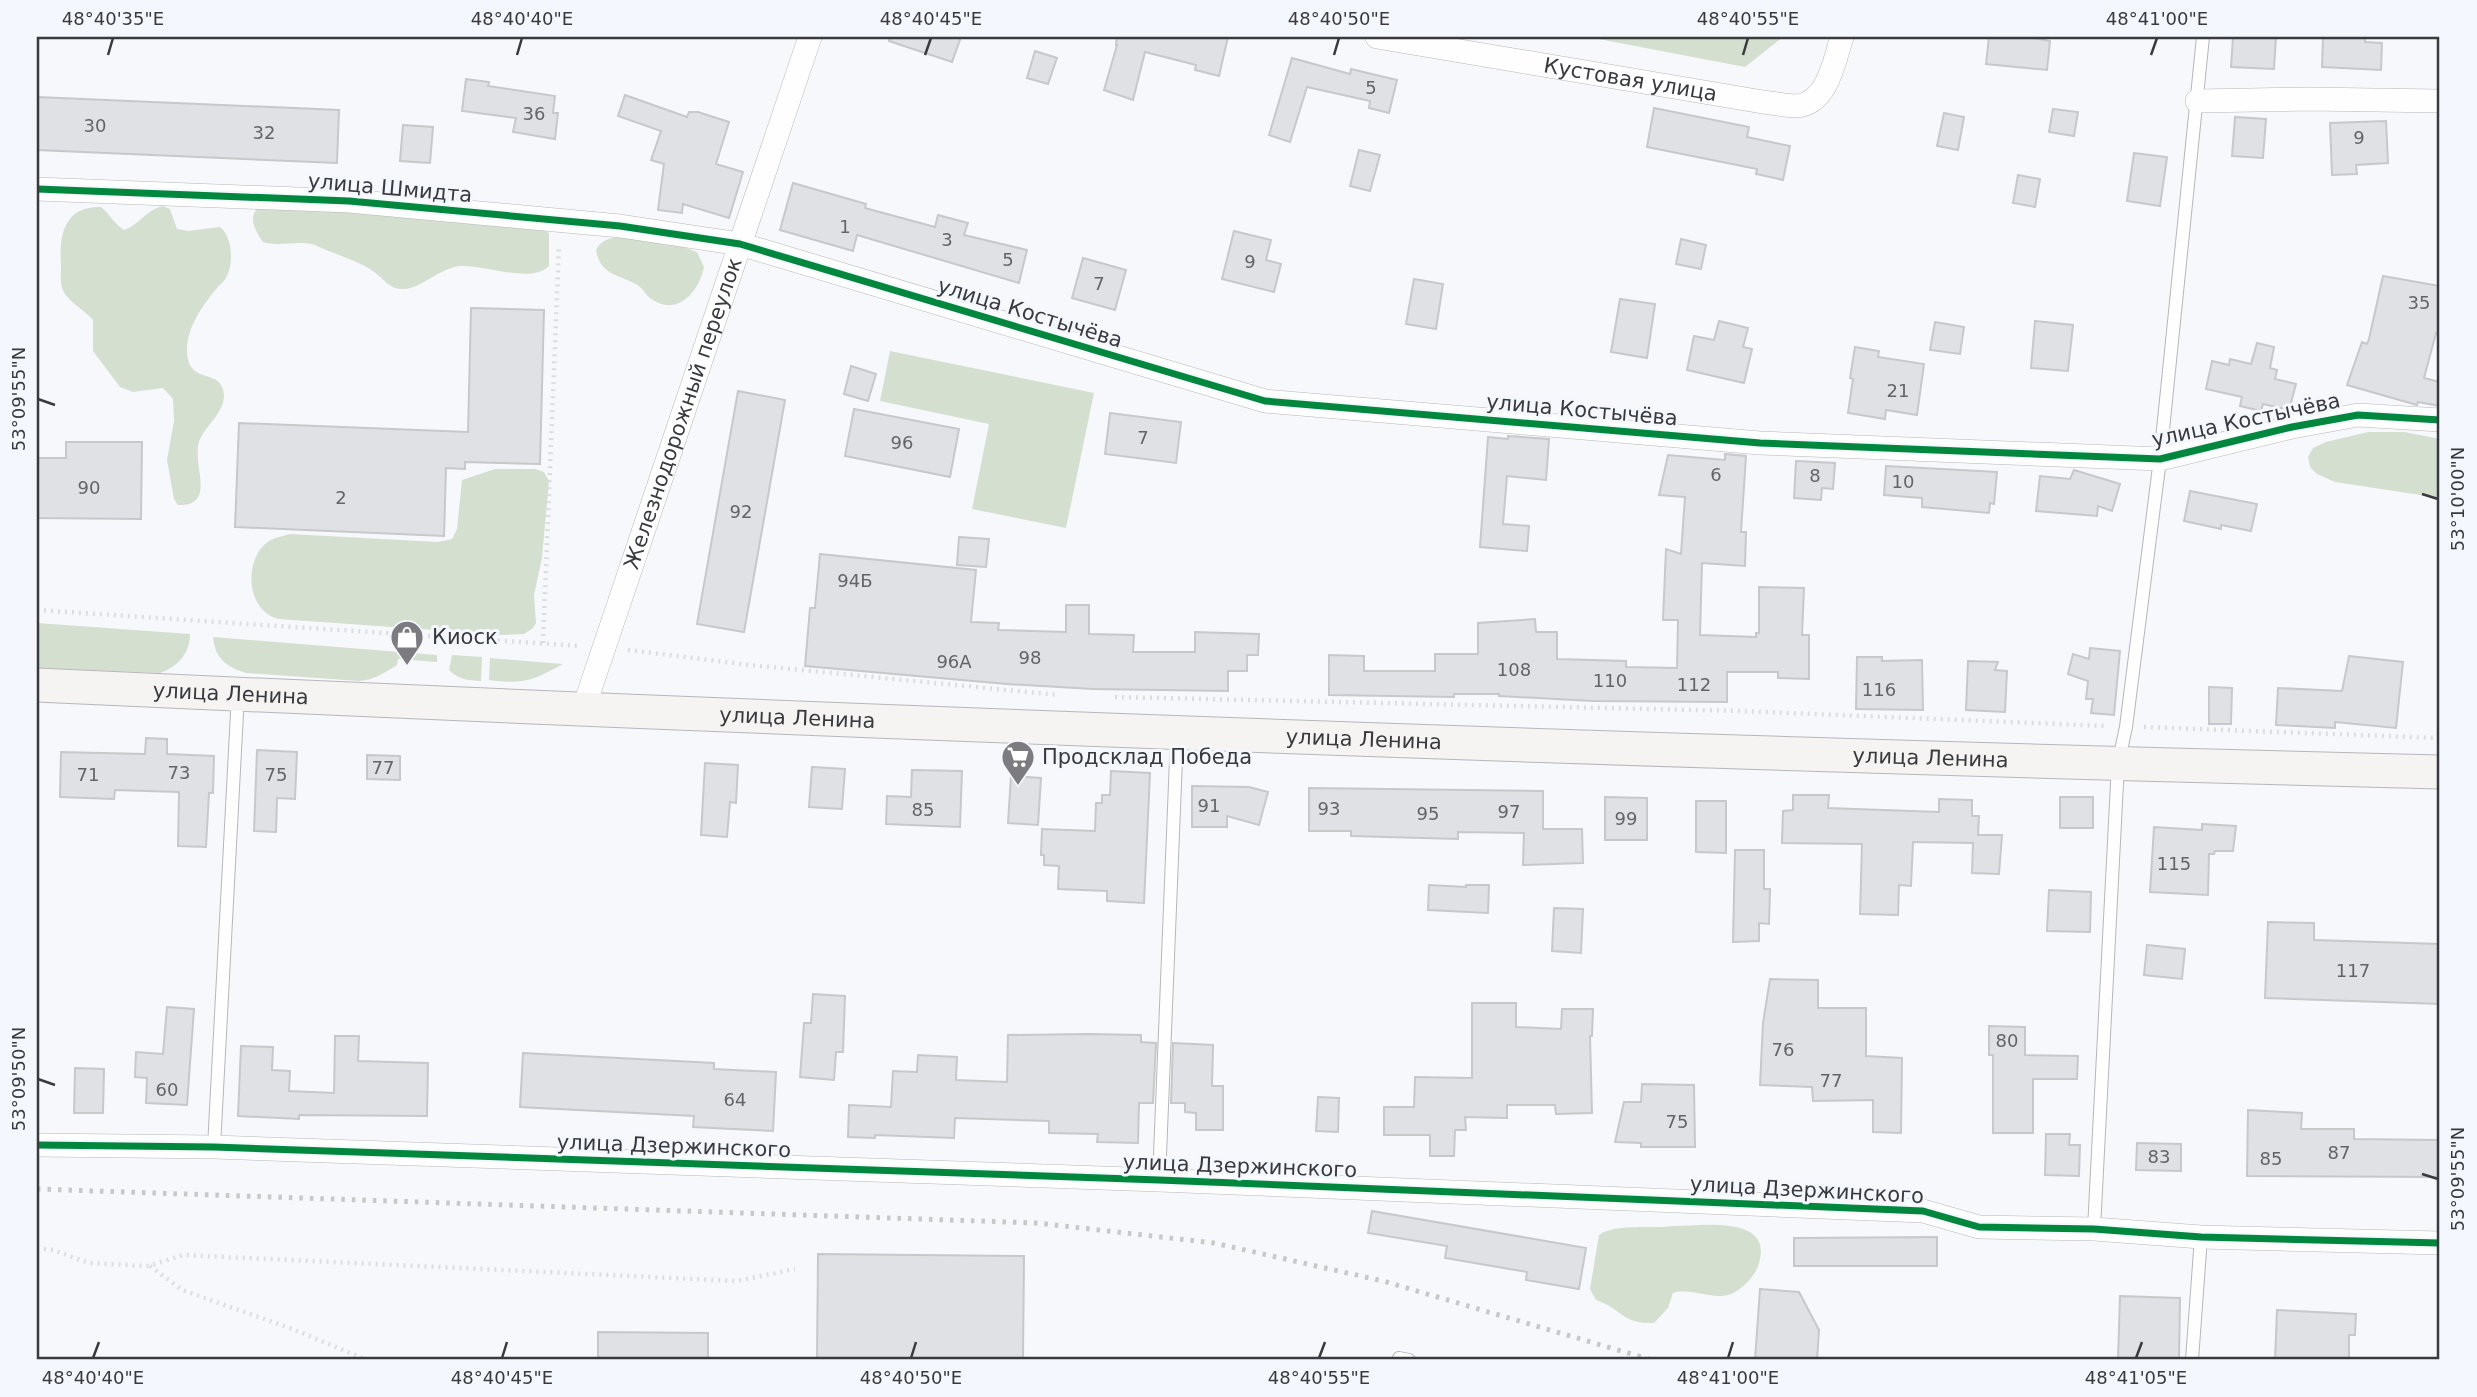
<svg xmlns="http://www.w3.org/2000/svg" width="2477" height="1397" font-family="'DejaVu Sans',sans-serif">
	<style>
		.green { fill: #d5dfd0 }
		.building { fill: #e0e1e4; stroke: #c7c8ca; stroke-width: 2 }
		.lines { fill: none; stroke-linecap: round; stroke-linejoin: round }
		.lane-casing { stroke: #b6b7b9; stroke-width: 14 }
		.street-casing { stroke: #b6b7b9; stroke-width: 24 }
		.secondary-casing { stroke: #b6b7b9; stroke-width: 35 }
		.path { stroke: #ddddde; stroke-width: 4.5; stroke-dasharray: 2 5; stroke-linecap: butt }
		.lane { stroke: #fefeff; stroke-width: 12 }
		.street { stroke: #fefeff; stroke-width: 23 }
		.secondary { stroke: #f5f4f3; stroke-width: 33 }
		.rail { stroke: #c7c8c8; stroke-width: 5; stroke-dasharray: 3.5 7; stroke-linecap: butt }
		.cycleway-casing { stroke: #f5f7fe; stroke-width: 11 }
		.cycleway { stroke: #00873e; stroke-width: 7 }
		.ticks { fill: none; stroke: #393a3d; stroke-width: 2.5 }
		.labels { text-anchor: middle; stroke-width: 6; stroke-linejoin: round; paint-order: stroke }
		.number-label { font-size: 18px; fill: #646468 }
		.street-label { font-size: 21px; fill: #393a3d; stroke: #f5f7fe }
		.poi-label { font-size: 21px; fill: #393a3d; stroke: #f5f7fe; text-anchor: start }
		.neatline { fill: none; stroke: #393a3d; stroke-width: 2.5 }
		.ticks-label { font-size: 18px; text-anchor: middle; fill: #393a3d }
	</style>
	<rect width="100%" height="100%" fill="#f7f8fc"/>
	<path class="green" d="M1588 37H1783L1745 67Z
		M163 206 170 209 177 229 188 231 220 227C232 236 234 262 227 276 225 281 220 284 217 288 203 305 187 327 187 350 187 382 213 371 221 385 232 405 209 422 201 437 188 460 220 506 178 505L174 499 167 460 174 421 173 399 163 388 133 392 120 387 93 351V320C84 309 67 302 62 288 60 281 61 273 61 266 59 237 63 206 101 207 110 214 114 224 124 230 139 225 147 209 163 206Z
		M258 207 385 213 397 217H419L537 226 549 233V266C532 284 486 265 461 266 440 267 419 291 401 289 390 288 386 282 378 275 362 261 335 255 315 245 298 240 279 247 263 242 255 230 248 219 258 207Z
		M626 237 681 246 697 252 704 267C699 292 677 318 650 298 646 295 643 289 639 286 620 274 601 277 596 250 603 237 613 238 626 237Z
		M890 351 1094 393 1066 528 972 509 989 424 880 401Z
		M2368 432H2404L2440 439V498L2335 482 2317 474 2310 467 2308 457 2313 448 2326 442Z
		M495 469H535L544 472 549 481 542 558 534 595 536 623 533 628 524 634 504 635 279 619C247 612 244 564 264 545 271 538 280 537 290 534L438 542 452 539 457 529 462 480Z
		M37 623 190 634C190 653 178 667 160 673L37 668Z
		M213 637 437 655V662L398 659 397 665C384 673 374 680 359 681L246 673C226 667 215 658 213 637Z
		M452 655 482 657 481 681C467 680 459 680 449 670Z
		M490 658 563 664C534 680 523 685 489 680Z
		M1673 1226C1699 1226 1774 1214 1759 1263 1756 1275 1743 1289 1731 1294 1713 1301 1692 1287 1673 1293L1668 1308 1654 1323C1622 1324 1622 1309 1596 1300L1590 1289 1599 1235C1615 1223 1652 1229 1673 1226Z"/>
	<path class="building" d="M890 37H961L952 62 889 41Z
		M1117 37H1228L1219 76 1195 70 1196 65 1145 52 1133 100 1104 90 1117 45H1116Z
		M1989 37H2028L2050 41 2047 70 1986 64Z
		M2233 37H2276L2274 69 2231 67Z
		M2323 37H2365V42L2382 43 2381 70 2322 67Z
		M1035 51 1057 58 1048 84 1027 78Z
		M1292 58 1350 74 1351 69 1397 80 1389 113 1369 108 1370 101 1307 87 1290 142 1269 135Z
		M466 79 489 82 488 86 555 96 553 113H558L555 139 513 132 516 118 462 111Z
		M625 95 687 117 689 112H698L729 122 716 164 743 172 729 218 683 204 682 213 658 210 664 164 651 160 661 131 618 116Z
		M37 97 339 110 337 163 37 150Z
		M1654 108 1749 127 1747 137 1790 146 1783 180 1756 174 1757 169 1647 147Z
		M2053 109 2078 112 2074 136 2049 132Z
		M1944 113 1964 117 1958 150 1937 146Z
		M2235 117 2266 119 2263 158 2232 156Z
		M2386 121 2388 163 2356 165 2357 174 2332 175 2330 123Z
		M403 125 433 127 430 163 400 161Z
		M1359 150 1380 155 1370 191 1350 186Z
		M2134 153 2167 157 2160 206 2127 201Z
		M2018 175 2040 179 2035 207 2013 203Z
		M793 183 866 204 865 208 935 227 938 215 968 223 964 235 1027 250 1019 283 857 235 853 251 780 230Z
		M1234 231 1271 240 1266 260 1281 264 1274 292 1222 279Z
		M1681 239 1706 245 1701 269 1676 264Z
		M1083 258 1126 270 1115 310 1072 298Z
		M2383 276 2440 286V333H2436L2424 378 2440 382V406L2418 402 2417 405 2347 385 2362 342 2367 344 2369 339Z
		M1414 279 1443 284 1436 329 1406 324Z
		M1620 299 1655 304 1647 358 1611 352Z
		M471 308 544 310 540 464 465 462V469L446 468 444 536 235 527 239 423 468 432Z
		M1719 321 1748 328 1743 347 1752 349 1744 383 1687 370 1694 336 1714 340Z
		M2035 321 2073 325 2068 371 2031 368Z
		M1935 322 1964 327 1960 354 1930 350Z
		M2257 343 2274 347 2270 368 2277 370 2275 379 2296 384 2289 410 2263 404 2261 411 2240 406 2242 397 2206 389 2212 361 2229 365 2230 359 2251 364Z
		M1855 347 1879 351 1878 357 1924 364 1917 415 1886 410 1885 419 1848 413 1853 379 1850 378Z
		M851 366 876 374 868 401 844 394Z
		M738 391 785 400 744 632 697 624Z
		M854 409 959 429 950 477 845 456Z
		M1110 413 1181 422 1176 463 1105 454Z
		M1508 436 1549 439 1546 480 1507 476 1503 524 1529 526 1527 551 1480 547 1488 437 1508 439Z
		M66 442H142L141 519 37 518V458H66Z
		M1725 454 1746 456 1741 532H1746L1745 566 1702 563 1700 635 1756 637V633H1759V587L1804 588 1802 635H1809V679L1778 678V672H1727V702L1593 701 1499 696V694H1454V697L1329 695V655L1364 656V671H1435V654H1478V623L1535 619 1536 632H1557V659L1626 661V667L1677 668 1678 620H1663L1666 549 1681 554 1685 497 1659 495 1668 455 1725 460Z
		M1796 461 1835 463 1833 489 1822 488 1821 500 1794 498Z
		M1886 466 1997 472 1994 504 1990 503 1989 513 1922 507V498L1884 495Z
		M2074 470 2120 484 2112 511 2098 506 2097 516 2036 511 2040 476 2070 479Z
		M2190 491 2257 504 2251 531 2221 525V529L2184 521Z
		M959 537 989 539 986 567 957 565Z
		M820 554 976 570 971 622 999 623 998 630 1066 632V605H1089V634L1134 635 1133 652H1195V632L1259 634 1258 655H1247V671H1228V691L1093 689 1007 684 805 666 810 608H815Z
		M2090 648 2120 651 2114 715 2091 713 2093 699H2086L2088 681 2068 674 2073 654 2089 659Z
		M2349 656 2403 662 2396 728 2335 722V728L2276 725 2278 688 2342 691Z
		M1857 657H1882V661L1922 660 1923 710 1856 709Z
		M1968 661 1998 662 1995 670 2007 671 2005 712 1966 710Z
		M2209 687 2232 688 2231 724H2209Z
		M146 738 167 739V754L214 756 213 793H209L206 847 178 846 179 792 115 790 114 799 60 797 61 752 145 754Z
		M257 750 297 752 295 799 277 798 276 832 254 831Z
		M367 755 400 756V780L367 779Z
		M705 763 738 765 736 803 730 802 727 837 701 835Z
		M812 767 845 769 842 809 809 807Z
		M912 770 962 771 960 827 886 824 887 796 911 797Z
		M1111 771 1150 773 1144 903 1107 901V891L1058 889 1059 866 1044 865V855H1041L1042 829 1095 831 1096 803H1102V795H1110Z
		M1011 776 1041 778 1038 825 1008 823Z
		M1192 786 1249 787 1268 792 1259 825 1227 816V827H1192Z
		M1309 788 1543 791V829H1582L1583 863 1523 865 1524 833 1458 832V839L1351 836V831H1309Z
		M1793 795H1829L1828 808 1939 812V799L1972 800V816H1979L1978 835H2002L1999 874 1972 873 1973 843 1913 842 1911 886 1899 885 1898 915 1860 914 1862 844 1782 843 1783 811 1793 810Z
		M1605 797 1647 798V840H1605Z
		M2060 797H2093V828H2060Z
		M1696 801H1726V853L1696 852Z
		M2202 824 2236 826 2233 851H2215L2214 854H2209L2208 895 2150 892 2154 827 2202 830Z
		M1735 850H1764V889H1770L1769 924 1759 923V941L1733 942Z
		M1429 885 1466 887V885H1489L1488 913 1428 910Z
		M2049 890 2091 892 2090 932 2047 931Z
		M1554 908 1583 909 1581 953 1552 951Z
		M2268 922 2314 923V940L2440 944V1004L2265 998Z
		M2147 945 2185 949 2182 979 2144 975Z
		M1770 979 1818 980V1008H1866V1056L1902 1058 1901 1133 1873 1132V1100L1813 1101 1812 1087 1760 1085 1763 1023Z
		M813 994 845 996 843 1052H836L834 1080 800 1077 804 1023H811Z
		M1472 1003H1516V1027L1561 1029 1562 1009H1593L1592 1036H1590L1592 1113 1556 1114 1555 1105H1507V1118L1465 1117 1466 1130H1455L1454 1156H1430V1135H1384V1107H1414L1415 1077 1472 1078Z
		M167 1007 194 1009 187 1105 146 1103 147 1078 135 1077 136 1052 163 1054Z
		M1989 1026 2025 1027V1055L2078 1056 2077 1079H2033V1133H1993V1055H1989Z
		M1088 1034 1141 1035V1042L1156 1043 1153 1103H1139L1138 1143 1097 1142 1098 1134 1049 1133V1121L955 1118 954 1138 875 1135V1138L848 1137 849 1105 891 1107 893 1071 917 1072 918 1055 957 1057 956 1080 1007 1082 1008 1035Z
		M335 1036H359L358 1061 428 1063 427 1116 299 1115V1119L238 1116 241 1046 273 1047 272 1070 290 1071 289 1091 334 1093Z
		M1173 1043 1213 1045 1212 1086H1223V1130H1196V1113L1185 1112V1103H1171Z
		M523 1053 714 1063V1069L776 1072 773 1131 693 1127 694 1116 520 1107Z
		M75 1068 104 1069 103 1113H74Z
		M1642 1084 1694 1085 1695 1147H1641V1143L1615 1142 1624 1102H1641Z
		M1318 1097 1339 1098 1338 1132 1316 1131Z
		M2248 1110 2302 1113 2301 1129H2354V1139L2440 1140V1177L2247 1176Z
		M2046 1134H2070L2069 1145H2080L2079 1176 2045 1175Z
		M2137 1143 2181 1144V1171L2136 1170Z
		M1372 1211 1586 1248 1579 1289 1526 1280 1527 1272 1445 1258 1447 1246 1368 1233Z
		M1937 1237V1266H1794V1238Z
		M818 1254 1024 1256 1023 1360H817Z
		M1760 1289 1799 1292 1819 1330 1817 1360H1755Z
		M2120 1296 2180 1298 2179 1360H2118Z
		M2277 1310 2356 1314 2355 1335H2349V1360H2275Z
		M598 1332 708 1333V1360H598Z"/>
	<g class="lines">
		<defs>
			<path id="lane" d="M214 1147 238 694
				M1159 1180 1177 734
				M2094 1229 2118 764 2126 727 2160 459 2203 37
				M1399 1358 1409 1360
				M2192 1360 2201 1237"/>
			<g id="street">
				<path id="s1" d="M1377 37 1763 102C1773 103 1785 106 1796 106 1828 104 1834 61 1842 37"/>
				<path d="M2197 101 2309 99 2440 101"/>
				<path d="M37 189 349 201 620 226 740 244 1265 401 1760 443 2160 459 2292 427 2358 415 2440 420"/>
				<path id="s2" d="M583 710 810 37"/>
				<path d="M37 1145 214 1147 1159 1180 1923 1211 1979 1227 2094 1229 2201 1237 2440 1243"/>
			</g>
			<g id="secondary">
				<path id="s3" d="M37 685C838 722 1639 752 2440 772"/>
			</g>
		</defs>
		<use href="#lane" class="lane-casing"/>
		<use href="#street" class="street-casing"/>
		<use href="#secondary" class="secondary-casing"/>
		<path class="path" d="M37 610 581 646
			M543 643 559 246
			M628 650 750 665 1058 695
			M1115 697 1741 711 2107 726
			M2144 727 2440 738
			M37 1248 53 1250 89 1263 149 1266 183 1255 737 1281 795 1269
			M150 1266 182 1290 290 1328 367 1360"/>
		<use href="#lane" class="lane"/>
		<use href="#street" class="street"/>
		<use href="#secondary" class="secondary"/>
		<path class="rail" d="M37 1189 1037 1223 1214 1243 1383 1281 1652 1360"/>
		<defs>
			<path id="cycleway" d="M37 189 349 201 620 226 740 244 1265 401 1760 443 2160 459 2292 427 2358 415 2440 420
				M37 1145 214 1147 1159 1180 1923 1211 1979 1227 2094 1229 2201 1237 2440 1243"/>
		</defs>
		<use href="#cycleway" class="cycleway-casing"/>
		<use href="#cycleway" class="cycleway"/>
	</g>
	<path class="ticks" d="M108 55 113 38M517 55 522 38M925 55 931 38M1334 55 1339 38M1743 55 1748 38M2151 55 2157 38M38 399 55 405M2422 494 2438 499M38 1079 55 1085M2422 1174 2438 1179M93 1358 99 1342M502 1358 507 1342M911 1358 916 1342M1319 1358 1325 1342M1728 1358 1733 1342M2136 1358 2142 1342"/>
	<defs>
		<symbol id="shop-pin" viewBox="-11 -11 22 30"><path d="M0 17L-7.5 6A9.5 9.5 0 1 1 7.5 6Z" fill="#7c7c80" stroke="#f5f7fe"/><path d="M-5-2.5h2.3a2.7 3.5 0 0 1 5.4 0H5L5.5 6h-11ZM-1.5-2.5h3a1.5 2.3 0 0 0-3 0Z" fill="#fff"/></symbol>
		<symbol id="supermarket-pin" viewBox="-11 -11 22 30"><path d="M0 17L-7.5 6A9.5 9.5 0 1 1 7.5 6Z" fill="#7c7c80" stroke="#f5f7fe"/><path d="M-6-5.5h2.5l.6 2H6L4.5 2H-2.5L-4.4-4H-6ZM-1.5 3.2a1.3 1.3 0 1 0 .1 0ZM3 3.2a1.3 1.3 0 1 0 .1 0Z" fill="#fff"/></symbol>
	</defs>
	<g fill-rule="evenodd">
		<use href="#shop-pin" x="388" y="618" width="38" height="52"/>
		<use href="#supermarket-pin" x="999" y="738" width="38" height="52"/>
	</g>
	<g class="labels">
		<g class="number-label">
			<text x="1371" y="94">5</text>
			<text x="534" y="120">36</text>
			<text x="95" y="132">30</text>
			<text x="264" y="139">32</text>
			<text x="2359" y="144">9</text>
			<text x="845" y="233">1</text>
			<text x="947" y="246">3</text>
			<text x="1008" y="266">5</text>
			<text x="1250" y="268">9</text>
			<text x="1099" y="290">7</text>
			<text x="2419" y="309">35</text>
			<text x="1898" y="397">21</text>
			<text x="1143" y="444">7</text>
			<text x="902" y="449">96</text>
			<text x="1716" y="481">6</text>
			<text x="1815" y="482">8</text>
			<text x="1903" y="488">10</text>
			<text x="89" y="494">90</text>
			<text x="341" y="504">2</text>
			<text x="741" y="518">92</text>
			<text x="855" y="587">94Б</text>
			<text x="1030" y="664">98</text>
			<text x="954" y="668">96А</text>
			<text x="1514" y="676">108</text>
			<text x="1610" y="687">110</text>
			<text x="1694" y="691">112</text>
			<text x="1879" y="696">116</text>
			<text x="383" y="774">77</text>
			<text x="179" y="779">73</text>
			<text x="88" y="781">71</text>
			<text x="276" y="781">75</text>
			<text x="1209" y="812">91</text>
			<text x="1329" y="815">93</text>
			<text x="923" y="816">85</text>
			<text x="1509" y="818">97</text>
			<text x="1428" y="820">95</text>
			<text x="1626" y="825">99</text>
			<text x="2174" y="870">115</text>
			<text x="2353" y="977">117</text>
			<text x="2007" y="1047">80</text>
			<text x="1783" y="1056">76</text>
			<text x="1831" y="1087">77</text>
			<text x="167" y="1096">60</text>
			<text x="735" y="1106">64</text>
			<text x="1677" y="1128">75</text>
			<text x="2339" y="1159">87</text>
			<text x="2159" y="1163">83</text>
			<text x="2271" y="1165">85</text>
		</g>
		<g class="street-label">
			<text dy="7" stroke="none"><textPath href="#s1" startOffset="257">Кустовая улица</textPath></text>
			<text transform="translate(390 188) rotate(5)" y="7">улица Шмидта</text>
			<text transform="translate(1030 313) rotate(17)" y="7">улица Костычёва</text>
			<text transform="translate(1582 410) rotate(5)" y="7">улица Костычёва</text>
			<text dy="7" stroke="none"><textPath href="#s2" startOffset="313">Железнодорожный переулок</textPath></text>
			<text transform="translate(2246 420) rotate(-12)" y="7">улица Костычёва</text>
			<text dy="7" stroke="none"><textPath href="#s3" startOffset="194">улица Ленина</textPath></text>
			<text dy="7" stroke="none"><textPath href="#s3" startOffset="761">улица Ленина</textPath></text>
			<text dy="7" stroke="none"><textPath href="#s3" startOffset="1328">улица Ленина</textPath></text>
			<text dy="7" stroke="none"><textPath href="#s3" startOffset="1895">улица Ленина</textPath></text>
			<text transform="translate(674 1146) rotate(2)" y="7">улица Дзержинского</text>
			<text transform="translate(1240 1166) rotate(2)" y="7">улица Дзержинского</text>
			<text transform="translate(1807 1190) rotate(3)" y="7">улица Дзержинского</text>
		</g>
		<g class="poi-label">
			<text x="432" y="644">Киоск</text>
			<text x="1042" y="764">Продсклад Победа</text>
		</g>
	</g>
	<rect width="2477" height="1397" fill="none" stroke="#f5f7fe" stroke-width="77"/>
	<rect x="38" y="38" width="2400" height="1320" class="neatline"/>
	<g class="ticks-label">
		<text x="113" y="25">48°40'35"E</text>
		<text x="522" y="25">48°40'40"E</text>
		<text x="931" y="25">48°40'45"E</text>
		<text x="1339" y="25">48°40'50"E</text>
		<text x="1748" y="25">48°40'55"E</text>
		<text x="2157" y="25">48°41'00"E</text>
		<text transform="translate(19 399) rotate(-90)" y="6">53°09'55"N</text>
		<text transform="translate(2458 499) rotate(-90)" y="6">53°10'00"N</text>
		<text transform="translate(19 1079) rotate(-90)" y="6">53°09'50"N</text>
		<text transform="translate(2458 1179) rotate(-90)" y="6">53°09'55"N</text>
		<text x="93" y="1384">48°40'40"E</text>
		<text x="502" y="1384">48°40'45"E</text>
		<text x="911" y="1384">48°40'50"E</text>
		<text x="1319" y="1384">48°40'55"E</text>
		<text x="1728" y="1384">48°41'00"E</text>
		<text x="2136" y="1384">48°41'05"E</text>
	</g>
</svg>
